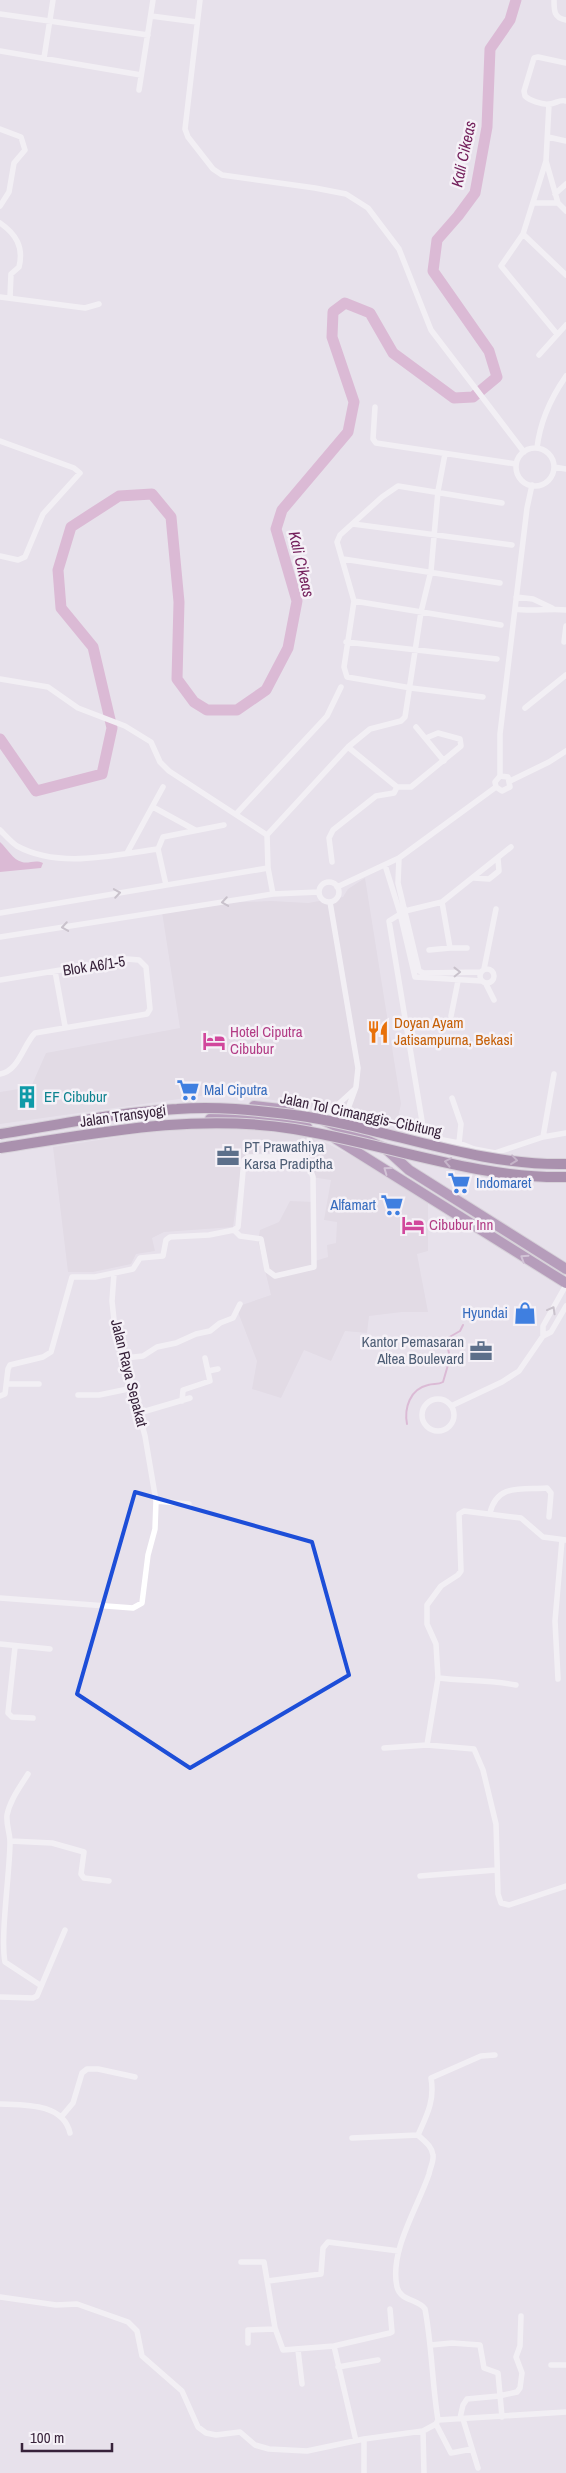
<svg xmlns="http://www.w3.org/2000/svg" width="566" height="2473" font-family="'Archivo Narrow',sans-serif">
	<style>
		.built { fill: #dbd2de }
		.water { fill: #cd8bbb }
		.lines { fill: none; stroke-linecap: round; stroke-linejoin: round }
		.stream { stroke: #cd8bbb; stroke-width: 2 }
		.river { stroke: #cd8bbb; stroke-width: 11 }
		.trunk-casing { stroke: #c3bdc4; stroke-width: 12 }
		.minor { stroke: #fff; stroke-width: 5.5 }
		.trunk { stroke: #7b4b82; stroke-width: 10 }
		.motorway-bridge-casing { stroke: #c3bdc4; stroke-width: 12; stroke-linecap: butt }
		.motorway-bridge { stroke: #602f65; stroke-width: 10 }
		.oneway { stroke: #a59ca6 }
		.oneway2 { stroke: #9c7d9f }
		.oneway3 { stroke: #b89ebc }
		.marked { fill: none; stroke: #1d4ed8; stroke-width: 4; stroke-linejoin: round }
		.labels { text-anchor: middle; stroke-width: 5; stroke-linejoin: round; paint-order: stroke }
		.street-label { font-size: 15px; fill: #37223a; stroke: #f5f1f7 }
		.food-label { font-size: 15px; fill: #c56008; stroke: #f5f1f7; text-anchor: start }
		.hotel-label { font-size: 15px; fill: #b23c85; stroke: #f5f1f7; text-anchor: start }
		.shop-label { font-size: 15px; fill: #366cbe; stroke: #f5f1f7; text-anchor: start }
		.culture-label { font-size: 15px; fill: #0d838f; stroke: #f5f1f7; text-anchor: start }
		.service-label { font-size: 15px; fill: #4e5e75; stroke: #f5f1f7; text-anchor: start }
		.water-label { font-size: 16px; font-style: italic; fill: #731f5b; stroke: #f5f1f7 }
	</style>
	<rect width="100%" height="100%" fill="#e7e1eb"/>
	<path class="built" d="M365 878 401 1104 399 1113 402 1124 229 1092 0 1124V1092L31 1087 46 1053 180 1028 162 912 219 903 271 901 308 903 343 897 348 889Z
		M234 1127 307 1137 326 1143 374 1167 428 1203V1251L417 1254 428 1312H402L369 1316 367 1333 345 1331 331 1361 304 1350 281 1398 252 1389 257 1361 236 1307 271 1295 258 1241 260 1230 279 1222 290 1201 314 1202 315 1261 328 1257 327 1245 336 1243 337 1222 324 1220 331 1180 311 1177 304 1153H261L243 1158 233 1227 164 1232 152 1238 155 1251 136 1254 131 1264 93 1272H68L53 1147 170 1129Z"/>
	<path class="water" d="M0 842C7 848 13 860 22 862 29 864 35 859 43 863L41 868 0 872Z"/>
	<g class="lines">
		<path class="stream" d="M407 1424C404 1408 410 1389 428 1385 433 1383 438 1385 443 1382L450 1358 446 1339 460 1331 463 1325"/>
		<path class="river" d="M0 739 36 791 102 774 112 728 93 647 61 608 58 570 71 527 119 496 152 494 171 517 179 602 177 679 194 702 207 710H237L266 690 288 648 297 601 276 529 282 510 348 432 354 402 332 337 333 312 345 303 370 313 393 353 454 398 473 397 497 377 489 351 433 271 437 240 458 216 475 193 487 127 490 49 510 20 516 0"/>
		<defs>
			<path id="trunk" d="M254 1106 289 1110
				M210 1119H264L307 1127
				M325 1121 386 1149 409 1170 566 1269
				M336 1139 566 1283"/>
		</defs>
		<use href="#trunk" class="trunk-casing"/>
		<path class="minor" d="M200 0 185 129 188 137 213 169 222 175 315 188 346 194 368 208 399 249 431 330 524 452
			M554 0C554 11 554 18 566 20
			M0 14 148 35
			M151 16 197 22
			M0 51 141 75
			M44 58 53 0
			M566 63 538 57 534 58 524 91 525 96C529 100 542 105 549 104 556 104 559 99 566 101
			M139 90 153 0
			M549 104 546 161 523 234 501 266 557 334
			M0 129 21 137 25 150 14 163 9 192 0 206
			M548 137 566 141
			M546 161 558 203 566 211
			M555 194 566 184
			M533 203H558
			M0 223C16 234 24 247 19 267L11 274 10 297
			M523 234 566 275
			M0 297 85 308 99 304
			M539 355 566 325
			M375 407 373 439 376 443 516 464
			M0 441 74 468 80 473 43 514 25 557 18 560 0 556
			M537 448C540 421 550 399 566 376
			M516 467a19 19 0 1 1 38 0a19 19 0 1 1-38 0Z
			M554 467 566 469
			M353 524 512 545
			M343 559 500 583
			M516 597 533 599 552 608
			M354 601 501 625
			M515 609C533 612 549 608 566 610
			M346 642 497 659
			M564 642 566 626
			M0 679 48 687 78 708 125 726 151 742 160 762 169 771 267 835
			M483 697 411 688 347 677 344 667 354 601 337 542 340 535 382 497 398 486 502 503
			M525 708 566 675
			M416 727 444 761
			M348 747 397 787H411L461 746 460 739 438 733 426 738
			M510 781 549 762 566 751
			M496 787 495 782 500 776V734L527 508 532 485
			M496 787 502 791 510 787 508 777 500 776
			M153 807 195 830
			M236 814 327 716 341 687
			M0 830C5 835 11 842 17 846 59 869 113 855 158 849
			M127 853 163 787
			M399 858 398 883 419 971 424 973 481 972
			M332 862 329 838 333 830 376 796 394 793 397 787
			M385 865 400 913 415 977 482 981
			M474 878 489 879 499 871 498 859
			M319 892a10 10 0 1 1 20 0a10 10 0 1 1-20 0Z
			M166 885 158 849 163 837 224 825
			M337 887 399 858 496 787
			M319 892 273 894 268 868 267 835 348 747 370 729 401 721 405 717 421 612 431 571 438 491 445 454
			M330 902 358 1068 356 1087 342 1125
			M442 902 450 948H467
			M0 913 268 868
			M0 937 273 894
			M429 950 450 948
			M480 976a7 7 0 1 1 14 0a7 7 0 1 1-14 0Z
			M484 969 496 909
			M55 971 65 1026
			M0 980 127 959 139 960 146 967 150 1009 147 1014 35 1033C23 1045 19 1071 0 1074
			M486 984 494 1000
			M451 1016 458 981
			M452 1098 461 1124 459 1143
			M321 1120 355 1089
			M423 1127 389 921 405 911 442 902 511 847
			M407 1135 432 1138 459 1143 474 1149 495 1153 543 1137 566 1133
			M543 1137 554 1074
			M306 1157 311 1130
			M234 1230 240 1236 261 1239 267 1270 275 1276 314 1267 313 1177 306 1157
			M234 1230 238 1227 244 1160 248 1157H306
			M543 1336V1326L566 1285
			M125 1358 143 1356 157 1347 176 1343 196 1334 210 1331 220 1323 233 1318 240 1304
			M208 1371 218 1369
			M7 1384H39
			M78 1395H99L133 1388
			M0 1396 5 1394 8 1369 10 1365 43 1357 51 1352 72 1277H95L133 1269 140 1258 163 1256 166 1240 170 1237 209 1235 234 1230
			M422 1415a16 16 0 1 1 32 0a16 16 0 1 1-32 0Z
			M182 1401 183 1390 210 1381 205 1358
			M451 1406 502 1382 519 1371 543 1336 551 1332 566 1306
			M139 1413 190 1398
			M156 1501 189 1504
			M490 1513C497 1483 522 1490 547 1488L551 1493 549 1517
			M0 1598 133 1608 142 1603 148 1555 155 1529 156 1501 145 1436 114 1320 112 1301 114 1274
			M0 1644 50 1649
			M15 1647 8 1713 12 1717 33 1718
			M438 1678C464 1681 490 1680 516 1685
			M558 1679 555 1621 562 1540
			M427 1745 438 1678 436 1644 427 1624V1605L441 1586 458 1575 461 1571 459 1514 464 1511 521 1518 543 1537 566 1540
			M384 1748 427 1745 474 1749 483 1770 496 1824 498 1894 501 1903 509 1905 566 1886
			M28 1774C20 1787 10 1800 7 1815 6 1825 10 1833 10 1842 10 1871 0 1937 5 1962L40 1985
			M10 1841 52 1843 84 1852 81 1874 84 1878 109 1881
			M420 1876 496 1870
			M0 1997 33 1998 37 1996 65 1930
			M0 2104C25 2105 63 2103 70 2133
			M62 2116 73 2103 82 2073 87 2069H98L135 2077
			M418 2135C427 2115 435 2100 431 2078L481 2056 495 2055
			M352 2138 418 2135C424 2141 432 2146 433 2155 434 2161 430 2168 429 2174 418 2207 389 2251 397 2287 400 2301 419 2299 425 2309 432 2346 432 2383 438 2420
			M241 2262H264L275 2328 283 2350 334 2346 390 2333 392 2332 390 2309
			M268 2281 321 2274 323 2248 328 2242 399 2251
			M0 2297 56 2305 77 2304 128 2322 137 2331 142 2356 182 2391 198 2427 206 2433 216 2435 240 2432 255 2445 269 2449 307 2451 364 2439 423 2431 436 2424 438 2420 566 2412
			M248 2343V2330L275 2329
			M431 2345 452 2343 480 2345 484 2368 498 2373 502 2417
			M334 2346 356 2441
			M298 2350 302 2384
			M551 2365H566
			M338 2367 378 2360
			M460 2418 463 2405 467 2399 499 2396 517 2392 520 2388 522 2373 516 2357 520 2346 521 2316
			M463 2419 478 2468
			M436 2424 451 2453 472 2449
			M423 2431 424 2473
			M364 2473V2439"/>
		<use href="#trunk" class="trunk"/>
		<defs>
			<path id="motorway-bridge" d="M0 1134C58 1125 118 1112 177 1109 216 1106 255 1110 294 1115 385 1127 473 1166 566 1164
				M0 1148C98 1133 195 1113 294 1129 383 1143 475 1179 566 1177"/>
		</defs>
		<use href="#motorway-bridge" class="motorway-bridge-casing"/>
		<use href="#motorway-bridge" class="motorway-bridge"/>
	</g>
	<defs><path id="oneway-chevron" d="M-2-3.5L2.5 0L-2 3.5" fill="none" stroke-width="1.6" stroke-linecap="round" stroke-linejoin="round" transform="scale(1.25)"/></defs>
	<g class="oneway">
		<use href="#oneway-chevron" transform="translate(117 893) rotate(-9)"/>
		<use href="#oneway-chevron" transform="translate(225 902) rotate(171)"/>
		<use href="#oneway-chevron" transform="translate(65 927) rotate(171)"/>
		<use href="#oneway-chevron" transform="translate(457 972) rotate(-1)"/>
		<use href="#oneway-chevron" transform="translate(552 1310) rotate(-61)"/>
	</g>
	<g class="oneway2">
		<use href="#oneway-chevron" transform="translate(514 1160) rotate(7)"/>
		<use href="#oneway-chevron" transform="translate(448 1162) rotate(-169)"/>
	</g>
	<g class="oneway3">
		<use href="#oneway-chevron" transform="translate(387 1170) rotate(-144)"/>
		<use href="#oneway-chevron" transform="translate(524 1258) rotate(-147)"/>
	</g>
	<path d="M0 0H566V2473H0ZM135 1492 312 1542 349 1675 190 1768 77 1694Z" fill="#e7e1eb" fill-opacity=".55" fill-rule="evenodd"/>
	<path class="marked" d="M135 1492 312 1542 349 1675 190 1768 77 1694Z"/>
	<defs>
		<symbol id="restaurant-bare" viewBox="-9 -9 18 18"><path d="M-5-6h1v4h1v-4h1v4h1v-4h1v5L-1.5 .5V6h-2V.5L-5-1ZM5-6V6H3V1.5H1.5Q1.5-4 5-6Z" fill="#e8710a" stroke="#f5f1f7" stroke-width="2.5" paint-order="stroke"/></symbol>
		<symbol id="hotel-bare" viewBox="-9 -9 18 18"><path d="M-6-4.5h1.5V1H6V5H4.5V3h-9V5H-6ZM-4 0a1.8 1.8 0 1 1 3.6 0ZM.5 0V-2.5h3Q6-2.5 6 0Z" fill="#d1479c" stroke="#f5f1f7" stroke-width="2.5" paint-order="stroke"/></symbol>
		<symbol id="supermarket-bare" viewBox="-9 -9 18 18"><path d="M-6-5.5h2.5l.6 2H6L4.5 2H-2.5L-4.4-4H-6ZM-1.5 3.2a1.3 1.3 0 1 0 .1 0ZM3 3.2a1.3 1.3 0 1 0 .1 0Z" fill="#3f7fe0" stroke="#f5f1f7" stroke-width="2.5" paint-order="stroke"/></symbol>
		<symbol id="building-bare" viewBox="-9 -9 18 18"><path d="M-4-6H4V6H1V3H-1V6H-4ZM-2.5-4.3h1.7v1.8h-1.7ZM.8-4.3h1.7v1.8H.8ZM-2.5-1h1.7V.8h-1.7ZM.8-1h1.7V.8H.8Z" fill="#0f9aa8" stroke="#f5f1f7" stroke-width="2.5" paint-order="stroke"/></symbol>
		<symbol id="office-bare" viewBox="-9 -9 18 18"><path d="M-6-3h4V-5.5h4V-3h4V5H-6ZM-1-4.5V-3h2v-1.5ZM-6 0V1H6V0Z" fill="#5c6f8a" stroke="#f5f1f7" stroke-width="2.5" paint-order="stroke"/></symbol>
		<symbol id="shop-bare" viewBox="-9 -9 18 18"><path d="M-5-2.5h2.3a2.7 3.5 0 0 1 5.4 0H5L5.5 6h-11ZM-1.5-2.5h3a1.5 2.3 0 0 0-3 0Z" fill="#3f7fe0" stroke="#f5f1f7" stroke-width="2.5" paint-order="stroke"/></symbol>
	</defs>
	<g fill-rule="evenodd">
		<use href="#restaurant-bare" x="362" y="1016" width="32" height="32"/>
		<use href="#hotel-bare" x="198" y="1025" width="32" height="32"/>
		<use href="#supermarket-bare" x="172" y="1074" width="32" height="32"/>
		<use href="#building-bare" x="11" y="1081" width="32" height="32"/>
		<use href="#office-bare" x="212" y="1140" width="32" height="32"/>
		<use href="#supermarket-bare" x="443" y="1167" width="32" height="32"/>
		<use href="#supermarket-bare" x="376" y="1189" width="32" height="32"/>
		<use href="#hotel-bare" x="397" y="1209" width="32" height="32"/>
		<use href="#shop-bare" x="509" y="1297" width="32" height="32"/>
		<use href="#office-bare" x="465" y="1335" width="32" height="32"/>
	</g>
	<g class="labels">
		<g class="street-label">
			<text transform="translate(94 966) rotate(-9)" y="5">Blok A6/1-5</text>
			<text transform="translate(361 1115) rotate(12)" y="5">Jalan Tol Cimanggis–Cibitung</text>
			<text transform="translate(123 1116) rotate(-8)" y="5">Jalan Transyogi</text>
			<text transform="translate(129 1373) rotate(76)" y="5">Jalan Raya Sepakat</text>
		</g>
		<g class="food-label">
			<text x="394" y="1028">Doyan Ayam<tspan x="394" dy="17">Jatisampurna, Bekasi</tspan></text>
		</g>
		<g class="hotel-label">
			<text x="230" y="1037">Hotel Ciputra<tspan x="230" dy="17">Cibubur</tspan></text>
			<text x="429" y="1230">Cibubur Inn</text>
		</g>
		<g class="shop-label">
			<text x="204" y="1095">Mal Ciputra</text>
			<text x="476" y="1188">Indomaret</text>
			<text x="376" y="1210" text-anchor="end">Alfamart</text>
			<text x="508" y="1318" text-anchor="end">Hyundai</text>
		</g>
		<g class="culture-label">
			<text x="44" y="1102">EF Cibubur</text>
		</g>
		<g class="service-label">
			<text x="244" y="1152">PT Prawathiya<tspan x="244" dy="17">Karsa Pradiptha</tspan></text>
			<text x="464" y="1347" text-anchor="end">Kantor Pemasaran<tspan x="464" dy="17">Altea Boulevard</tspan></text>
		</g>
		<g class="water-label">
			<text transform="translate(463 154) rotate(-78)" y="6">Kali Cikeas</text>
			<text transform="translate(302 564) rotate(77)" y="6">Kali Cikeas</text>
		</g>
	</g>
	<path d="M22 2443v8h90v-8" fill="none" stroke="#37223a" stroke-width="2.5"/>
	<text x="30" y="2443" font-size="15" fill="#37223a" stroke="#f5f1f7" stroke-width="4" paint-order="stroke">100 m</text>
</svg>
